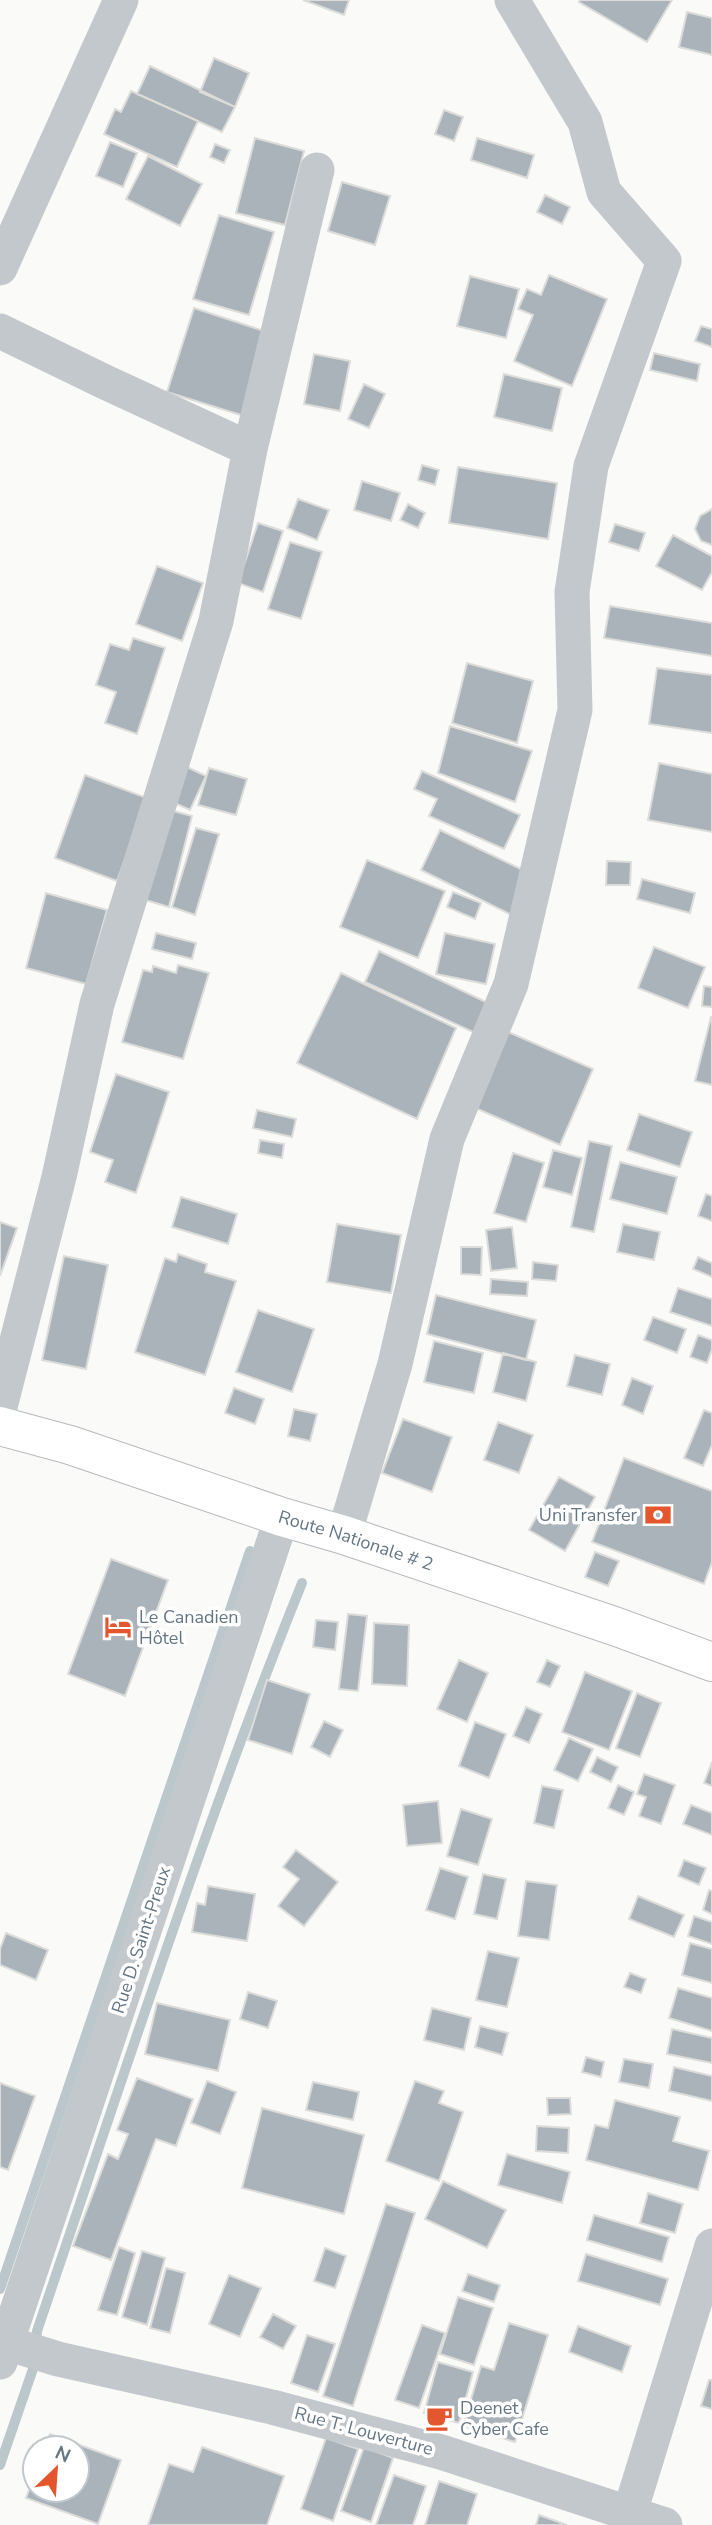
<svg xmlns="http://www.w3.org/2000/svg" width="712" height="2525" font-family="'Nunito Sans',sans-serif">
	<style>
		.lines { fill: none; stroke-linecap: round; stroke-linejoin: round }
		.stream { stroke: #bbc7cb; stroke-width: 10 }
		.building { fill: #aab3b9; stroke: #dcdcda; stroke-width: 2 }
		.primary-casing { stroke: #b5babe; stroke-width: 40 }
		.minor { stroke: #c3c8cc; stroke-width: 35 }
		.primary { stroke: #fff; stroke-width: 38 }
		.labels { text-anchor: middle; stroke-width: 7; stroke-linejoin: round; paint-order: stroke }
		.poi-label { font-size: 18px; fill: #657683; stroke: #fff; text-anchor: start }
		.street-label { font-size: 18px; fill: #657683; stroke: #fff }
	</style>
	<rect width="100%" height="100%" fill="#fafaf8"/>
	<g class="lines">
		<path class="stream" d="M0 2289 250 1551
			M0 2465 34 2366 37 2331C122 2081 203 1828 302 1583"/>
	</g>
	<path class="building" d="M303 0H349L344 15Z
		M580 0H672L647 42 579 2Z
		M687 12 712 18V55L679 47Z
		M214 58 249 73 235 107 200 92Z
		M150 66 235 107 222 132 137 94Z
		M131 91 198 121 177 167 104 134 115 109 121 112Z
		M444 110 463 117 454 141 435 134Z
		M255 138 304 151 285 225 236 213Z
		M477 138 534 155 527 178 471 160Z
		M110 142 137 153 123 187 96 176Z
		M215 144 230 150 224 163 210 157Z
		M148 156 202 184 180 226 126 199Z
		M342 182 390 196 375 245 328 231Z
		M545 195 570 207 562 224 537 212Z
		M219 215 274 232 249 315 193 299Z
		M549 275 607 299 572 386 514 361 533 315 518 309 527 289 541 295Z
		M470 276 519 289 506 338 457 326Z
		M194 308 270 333 244 416 167 392Z
		M701 326 712 329V347L695 341Z
		M654 353 700 364 697 381 650 370Z
		M314 354 350 361 340 411 304 404Z
		M504 374 562 388 552 431 494 417Z
		M364 384 385 394 369 428 348 419Z
		M422 465 439 470 435 485 418 480Z
		M458 467 557 483 548 539 449 523Z
		M362 481 400 493 391 521 354 510Z
		M298 499 329 510 317 540 287 528Z
		M408 504 425 513 418 528 400 520Z
		M712 509V545L701 541 695 529 700 516Z
		M258 523 283 531 263 592 238 583Z
		M615 524 645 533 639 551 609 542Z
		M673 535 712 556V572L702 590 656 566Z
		M290 542 322 552 301 619 268 609Z
		M157 566 203 583 182 641 136 624Z
		M610 606 712 623V656L604 638Z
		M133 638 165 648 137 734 105 723 116 692 96 685 110 644 129 650Z
		M467 663 533 681 517 743 452 723Z
		M657 668 712 675V733L649 724Z
		M450 726 532 751 515 802 438 773Z
		M659 763 712 774V832L648 820Z
		M185 766 206 776 190 810 168 800Z
		M209 768 247 779 236 815 198 805Z
		M422 771 520 815 504 849 429 816 437 799 414 789Z
		M85 775 147 798 117 881 55 858Z
		M166 809 192 816 169 907 142 899Z
		M196 828 219 834 195 915 172 907Z
		M440 830 531 874 512 915 421 870Z
		M367 860 445 891 418 958 340 927Z
		M607 861 631 862 630 885H606Z
		M642 879 695 893 690 913 637 899Z
		M453 892 481 903 475 919 447 907Z
		M46 893 107 910 86 984 26 968Z
		M156 933 196 943 192 959 152 949Z
		M445 933 495 944 486 984 436 974Z
		M654 947 705 967 688 1008 638 988Z
		M379 951 488 1003 475 1033 365 982Z
		M178 965 209 973 183 1059 122 1042 143 970 152 972 153 966 176 973Z
		M341 973 456 1028 417 1119 297 1063Z
		M704 986 712 987V1007L702 1006Z
		M711 1017H712V1085L695 1081Z
		M506 1031 593 1069 560 1145 473 1107Z
		M116 1074 169 1092 136 1193 105 1182 113 1160 90 1152Z
		M257 1110 296 1119 292 1137 253 1128Z
		M639 1114 692 1132 680 1167 627 1150Z
		M260 1140 284 1144 282 1158 258 1153Z
		M589 1141 612 1146 594 1232 571 1227Z
		M553 1150 582 1158 572 1195 543 1187Z
		M513 1153 544 1163 526 1222 494 1213Z
		M620 1162 677 1177 667 1214 610 1199Z
		M706 1194 712 1196V1221L698 1216Z
		M181 1197 237 1214 228 1244 172 1227Z
		M0 1222 17 1228 0 1276Z
		M337 1224 401 1235 391 1293 327 1282Z
		M623 1224 660 1232 654 1260 617 1252Z
		M512 1227 517 1268 491 1271 486 1230Z
		M461 1247H482L481 1275 461 1274Z
		M178 1254 207 1264 205 1272 236 1281 205 1375 135 1352 165 1258 176 1262Z
		M64 1256 108 1265 86 1369 42 1360Z
		M698 1257 712 1263V1277L693 1269Z
		M533 1262 558 1265 556 1281 532 1279Z
		M491 1279 528 1282 527 1296 490 1294Z
		M678 1288 712 1299V1326L670 1312Z
		M436 1295 536 1320 526 1360 427 1334Z
		M258 1310 314 1329 292 1392 236 1372Z
		M653 1317 686 1329 677 1353 644 1340Z
		M698 1335 712 1340V1349L707 1363 690 1357Z
		M434 1341 483 1353 474 1393 424 1382Z
		M503 1353 536 1362 526 1401 493 1392Z
		M575 1355 610 1364 602 1395 567 1386Z
		M632 1378 653 1386 643 1414 622 1405Z
		M234 1388 264 1399 255 1424 225 1413Z
		M294 1409 317 1414 310 1441 288 1436Z
		M704 1410 712 1413V1445L703 1466 684 1458Z
		M403 1419 452 1437 432 1492 382 1473Z
		M498 1422 533 1435 519 1473 484 1460Z
		M624 1458 712 1491V1562L704 1584 592 1542Z
		M559 1477 595 1497 565 1551 529 1530Z
		M595 1552 619 1561 608 1586 585 1577Z
		M111 1559 168 1580 125 1696 68 1674Z
		M348 1614 367 1616 358 1691 339 1689Z
		M316 1620 338 1622 335 1650 313 1647Z
		M374 1623 409 1625 407 1686 372 1684Z
		M459 1660 488 1673 467 1722 437 1709Z
		M547 1660 560 1666 550 1687 537 1682Z
		M585 1672 632 1691 609 1750 562 1732Z
		M267 1680 310 1694 292 1754 248 1740Z
		M637 1693 661 1703 640 1757 616 1748Z
		M526 1707 542 1714 529 1743 513 1736Z
		M324 1721 343 1730 330 1757 311 1747Z
		M475 1722 506 1734 489 1778 459 1766Z
		M569 1738 593 1749 578 1781 554 1770Z
		M597 1757 618 1767 611 1782 590 1772Z
		M712 1762V1786L704 1783Z
		M644 1774 675 1785 661 1824 639 1816 646 1797 637 1794Z
		M618 1785 634 1792 624 1815 608 1808Z
		M542 1786 563 1790 554 1828 534 1823Z
		M438 1801 442 1843 407 1846 403 1805Z
		M691 1805 712 1813V1835L683 1824Z
		M461 1809 492 1819 478 1865 447 1856Z
		M296 1850 338 1882 304 1926 278 1906 299 1879 283 1867Z
		M684 1860 706 1868 699 1885 678 1876Z
		M440 1868 468 1877 455 1919 426 1910Z
		M483 1874 506 1879 497 1919 474 1914Z
		M526 1881 557 1885 549 1940 518 1936Z
		M208 1886 255 1894 247 1941 192 1932 197 1903 205 1905Z
		M709 1890 712 1891V1914L703 1910Z
		M638 1896 684 1915 674 1937 629 1919Z
		M694 1916 712 1922V1944L688 1936Z
		M6 1933 48 1950 36 1980 0 1965V1949Z
		M690 1943 712 1949V1983L682 1975Z
		M488 1951 519 1958 507 2007 476 2000Z
		M630 1973 646 1979 641 1993 624 1987Z
		M678 1988 712 1998V2031L669 2018Z
		M248 1992 277 2001 268 2028 240 2019Z
		M157 2003 230 2020 218 2071 145 2054Z
		M432 2008 471 2018 464 2050 424 2040Z
		M480 2026 508 2033 502 2055 475 2047Z
		M672 2029 712 2038V2063L667 2054Z
		M586 2057 604 2062 601 2077 582 2072Z
		M624 2059 653 2064 649 2088 619 2082Z
		M674 2067 712 2076V2101L669 2091Z
		M137 2078 193 2099 176 2146 156 2139 111 2260 73 2246 108 2154 118 2159 128 2134 117 2130Z
		M207 2081 236 2092 220 2134 191 2123Z
		M415 2081 444 2091 439 2103 463 2112 439 2181 386 2161Z
		M313 2082 359 2092 353 2120 306 2110Z
		M0 2083 35 2096 8 2170 0 2167Z
		M547 2098H570L571 2114 548 2115Z
		M615 2100 680 2117 673 2141 709 2151 698 2190 586 2160 595 2125 608 2128Z
		M262 2108 364 2135 344 2214 242 2188Z
		M537 2126 569 2128 568 2153 536 2151Z
		M507 2154 570 2172 562 2203 498 2185Z
		M443 2181 506 2210 487 2248 425 2219Z
		M648 2193 683 2204 675 2233 640 2223Z
		M386 2204 415 2213 353 2406 323 2396Z
		M594 2215 669 2237 662 2262 587 2240Z
		M119 2247 135 2253 117 2315 98 2310Z
		M325 2248 346 2256 335 2288 314 2281Z
		M142 2251 165 2258 147 2325 122 2317Z
		M586 2254 668 2279 660 2305 578 2281Z
		M166 2268 185 2273 170 2333 150 2328Z
		M468 2274 500 2285 494 2302 462 2291Z
		M229 2275 261 2288 240 2337 209 2324Z
		M458 2297 493 2308 474 2365 440 2354Z
		M273 2314 296 2326 283 2349 260 2337Z
		M509 2323 548 2335 515 2442 463 2426 481 2366 494 2370Z
		M422 2325 445 2333 419 2408 395 2400Z
		M578 2326 631 2346 622 2372 569 2352Z
		M307 2335 335 2344 318 2392 291 2383Z
		M438 2362 473 2372 459 2423 424 2413Z
		M709 2380H712V2409L701 2406Z
		M50 2434 121 2460 98 2524 26 2498 35 2474V2490H77V2448H44Z
		M326 2438 358 2449 333 2521 301 2509Z
		M202 2447 284 2476 267 2525H148L169 2464 193 2472Z
		M364 2447 393 2458 371 2522 341 2511Z
		M394 2475 426 2486 413 2525H376Z
		M439 2481 477 2494 467 2525H425Z
		M539 2515 567 2525H536Z"/>
	<g class="lines">
		<defs>
			<g id="primary">
				<path id="s1" d="M0 1426 70 1445 282 1517 344 1535 617 1627 712 1662"/>
			</g>
		</defs>
		<use href="#primary" class="primary-casing"/>
		<path class="minor" d="M0 268 121 0
			M0 331 105 382 250 449
			M0 1407 59 1177 97 1004 216 621 250 449 317 170
			M344 1535 395 1364 447 1139 511 984 575 710 572 592 591 466 664 261 604 192 585 122 512 0
			M0 2341 58 2359 272 2407 441 2452 665 2525
			M0 2362 282 1517
			M626 2525 712 2246"/>
		<use href="#primary" class="primary"/>
	</g>
	<defs>
		<symbol id="bank-bare" viewBox="-9 -9 18 18"><path d="M-6-4H6V4H-6ZM0-2.3a2.3 2.3 0 1 0 0 4.6a2.3 2.3 0 1 0 0-4.6Z" fill="#e4572e" stroke="#fff" stroke-width="2.5" paint-order="stroke"/></symbol>
		<symbol id="hotel-bare" viewBox="-9 -9 18 18"><path d="M-6-4.5h1.5V1H6V5H4.5V3h-9V5H-6ZM-4 0a1.8 1.8 0 1 1 3.6 0ZM.5 0V-2.5h3Q6-2.5 6 0Z" fill="#e4572e" stroke="#fff" stroke-width="2.5" paint-order="stroke"/></symbol>
		<symbol id="cafe-bare" viewBox="-9 -9 18 18"><path d="M-5.5-4.5H6V0H3Q3 3.5 0 3.5H-2.5Q-5.5 3.5-5.5 0ZM3-3.2v2h1.7v-2ZM-6 4.5H4V6H-6Z" fill="#e4572e" stroke="#fff" stroke-width="2.5" paint-order="stroke"/></symbol>
	</defs>
	<g fill-rule="evenodd">
		<use href="#bank-bare" x="639" y="1496" width="38" height="38"/>
		<use href="#hotel-bare" x="99" y="1608" width="38" height="38"/>
		<use href="#cafe-bare" x="420" y="2399" width="38" height="38"/>
	</g>
	<g class="labels">
		<g class="poi-label">
			<text x="637" y="1521" text-anchor="end">Uni Transfer</text>
			<text x="139" y="1623">Le Canadien<tspan x="139" dy="21">Hôtel</tspan></text>
			<text x="460" y="2414">Deenet<tspan x="460" dy="21">Cyber Cafe</tspan></text>
		</g>
		<g class="street-label">
			<text dy="6" stroke="none"><textPath href="#s1" startOffset="374">Route Nationale # 2</textPath></text>
			<text transform="translate(141 1940) rotate(-72)" y="6">Rue D. Saint-Preux</text>
			<text transform="translate(364 2431) rotate(15)" y="6">Rue T. Louverture</text>
		</g>
	</g>
	<g transform="translate(56 2469) rotate(25)"><circle r="33" fill="#ffffff" stroke="#c1c8cd" stroke-width="2"/>
	<path d="M0-5L12 26L0 18L-12 26Z" fill="#e4572e"/>
	<text y="-10" font-size="19" font-weight="bold" text-anchor="middle" fill="#657683">N</text>
	</g>
</svg>
